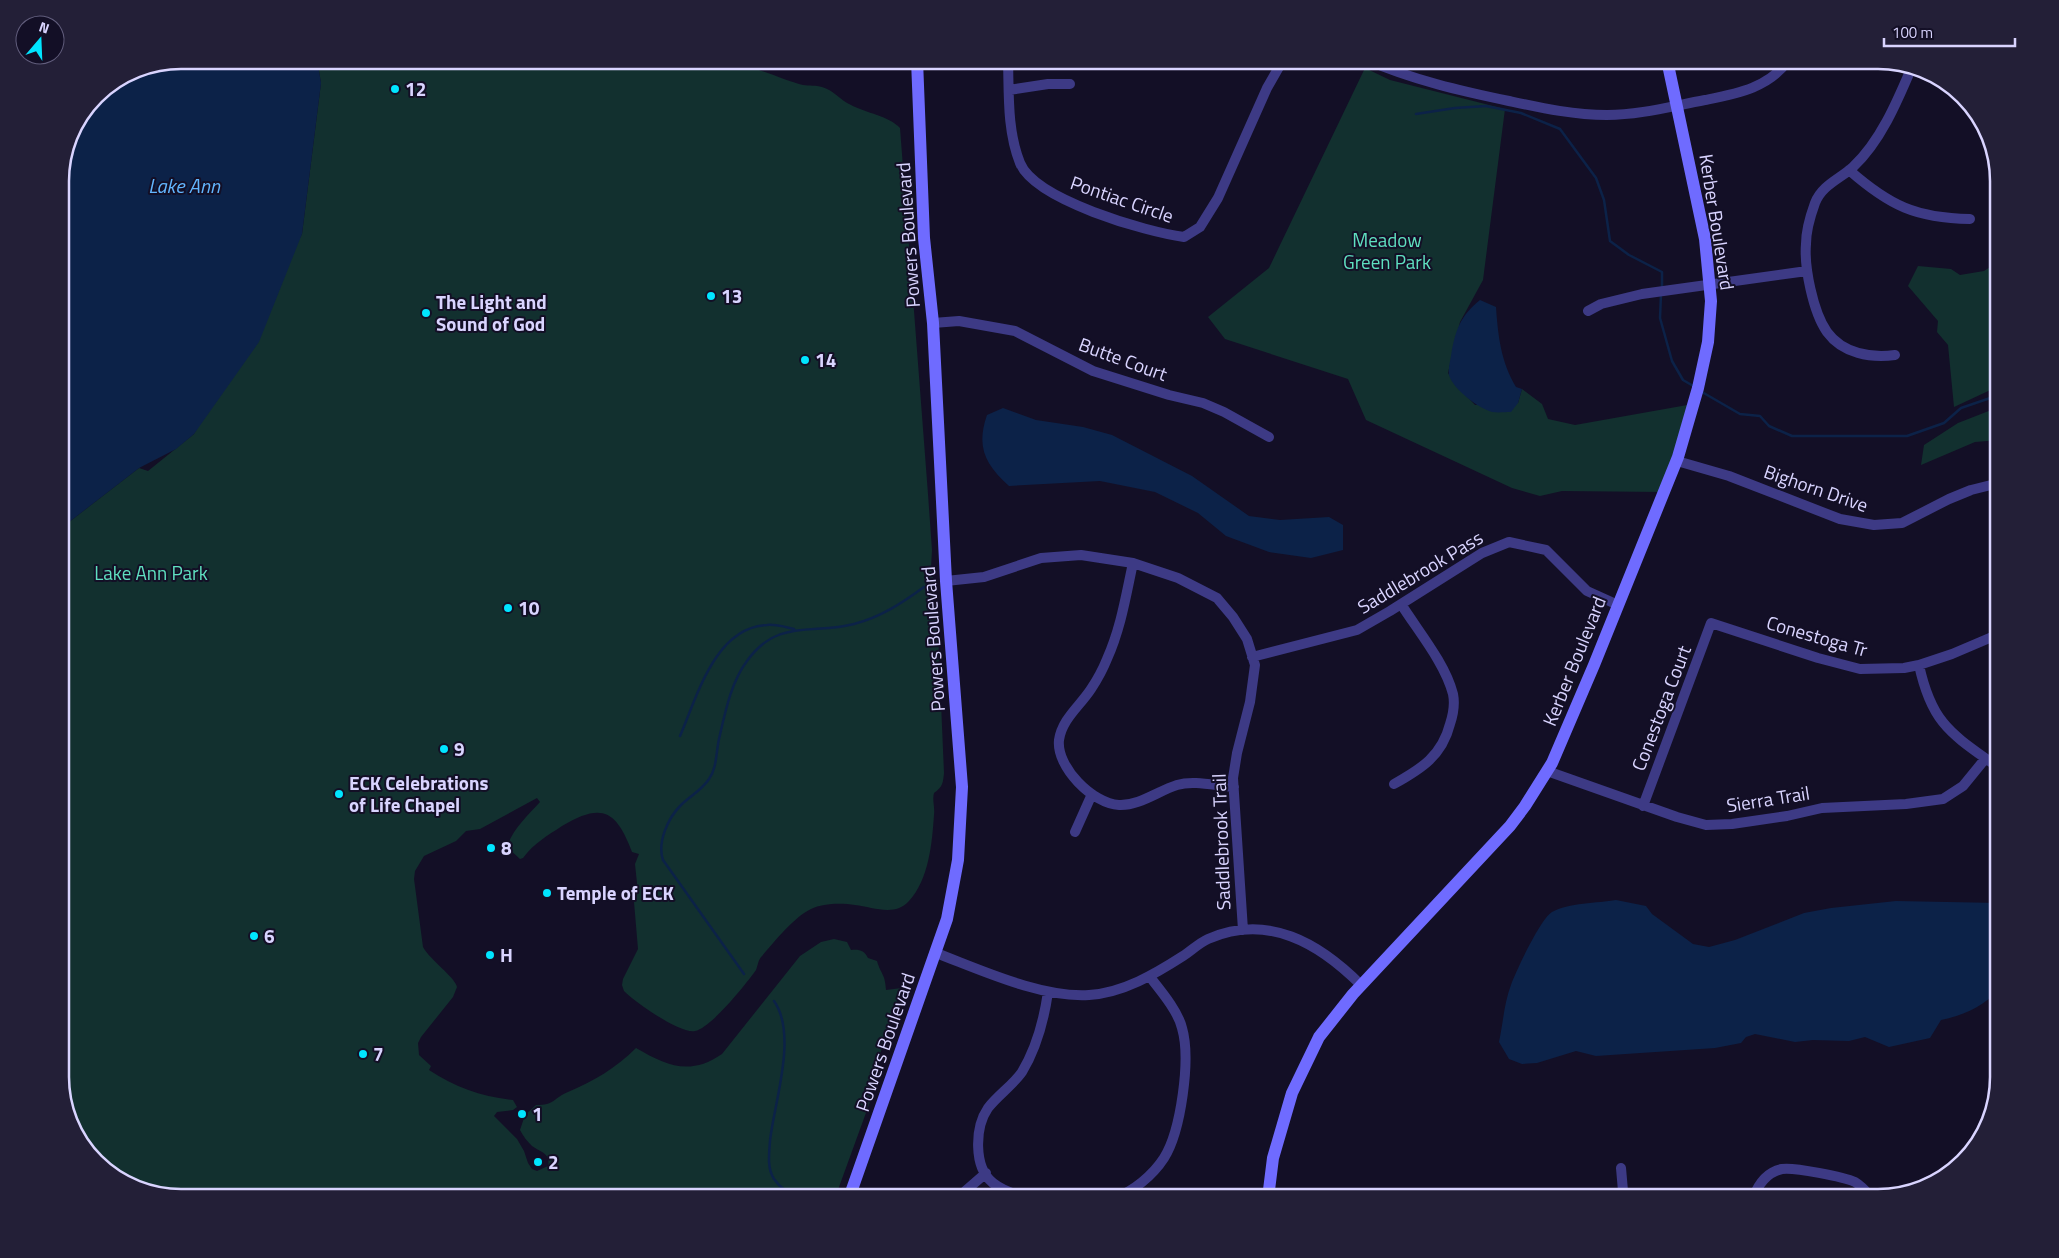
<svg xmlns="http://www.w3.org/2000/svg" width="2059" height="1258" font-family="'Titillium Web',sans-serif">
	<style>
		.green { fill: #12302f }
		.water { fill: #0c2248 }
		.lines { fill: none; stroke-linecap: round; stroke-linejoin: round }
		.stream { stroke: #0c2248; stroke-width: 2.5 }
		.street { stroke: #3d3a85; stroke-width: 10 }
		.secondary { stroke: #6f6bff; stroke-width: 12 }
		.poi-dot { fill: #00e5ff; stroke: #130f26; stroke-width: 2 }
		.labels { text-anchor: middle; stroke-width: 4; stroke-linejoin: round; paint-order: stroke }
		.poi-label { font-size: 19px; font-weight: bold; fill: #d9d4ff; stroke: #130f26; text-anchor: start }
		.street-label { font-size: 19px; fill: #d9d4ff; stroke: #130f26 }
		.park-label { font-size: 19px; fill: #5fe0c0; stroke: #130f26 }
		.water-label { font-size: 20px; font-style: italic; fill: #62b6ff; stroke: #130f26 }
		.rim { fill: none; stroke: #d9d4ff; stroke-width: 2.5 }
	</style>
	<rect width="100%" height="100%" fill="#130f26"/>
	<path class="green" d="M317 60H703L705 64 710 67C730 53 780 80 803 85 809 86 816 85 822 87 835 91 840 100 851 105 866 113 889 116 900 128L928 494 932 550 931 568 934 584 938 632 944 773C943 782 943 787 934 793 932 800 935 807 934 815 932 843 929 879 909 901 895 917 873 907 855 905 842 903 823 903 811 909 794 917 774 942 762 956 758 960 758 965 756 970 746 984 711 1028 695 1031 680 1034 635 1002 624 991L622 985 623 979 638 949 634 902 637 883 635 864 639 854 632 852C616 809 601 803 562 826 547 836 534 843 523 858L520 859 507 847C512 830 528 815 540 802L537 798 480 829 466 831 456 841 424 856 415 871 414 879 423 947C430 960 455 977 457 987L453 997 421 1037 418 1043 419 1055 431 1066 429 1070C454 1087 483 1097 513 1100L517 1107 513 1110 497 1112 494 1116 517 1139 524 1151 528 1163 532 1169 537 1171 548 1166C551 1153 540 1152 532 1146 527 1141 523 1136 520 1130L525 1115 536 1105C555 1105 552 1099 568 1092 594 1081 616 1068 636 1048 667 1066 690 1076 722 1054L800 956 821 942 834 939 847 942 851 950C859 949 864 950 868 958L877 961C881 975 885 973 886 990L902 988C896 1006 871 1073 875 1088L835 1198H181L120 1182 76 1138 60 1085V529L139 468 148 471 194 434 302 234 321 83Z
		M1365 68 1390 80 1505 109 1483 280 1460 322 1448 373 1455 384 1475 405 1518 403 1522 389 1542 404 1548 419 1575 425 1693 404 1664 492 1562 491 1540 496 1512 488 1366 420 1348 379 1225 339 1208 317 1269 268Z
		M1999 261V386L1954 407 1948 345 1937 332 1938 321 1908 286 1918 266 1951 269 1960 275 1984 271Z
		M1999 407V440L1975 442 1921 465 1924 445 1958 423Z"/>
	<path class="water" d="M181 60H317L321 83 302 234 259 342 194 434 176 449 139 468 60 529V173L69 134 96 95 135 69Z
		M1480 300 1496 307C1498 336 1501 362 1516 387L1522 389 1518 403 1511 412C1505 412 1498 413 1492 412 1478 408 1453 389 1449 375 1448 369 1450 362 1451 356 1455 331 1460 316 1480 300Z
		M1003 408 1036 420 1083 427 1112 435 1192 476 1249 516 1280 520 1329 517 1343 525V550L1311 558 1269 552 1226 536 1198 513 1155 492 1100 481 1009 486C985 464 976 447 987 415Z
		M1616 900 1646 906 1652 914 1693 944 1709 947 1735 940 1804 913 1831 908 1896 901 1999 903V989C1983 1007 1964 1015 1941 1020L1930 1038 1889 1047 1865 1037 1849 1041 1813 1040 1795 1042 1755 1034 1746 1037 1741 1043 1715 1048 1596 1056 1576 1051 1537 1063 1522 1064 1509 1059 1499 1042C1503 1024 1504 1003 1511 985 1516 971 1541 918 1552 912 1568 903 1598 903 1616 900Z"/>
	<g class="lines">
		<path class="stream" d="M1416 114 1455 108 1486 106 1521 113 1560 129 1596 178 1604 200 1610 241 1629 255 1662 272V289
			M1661 294 1660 318 1672 361 1683 380 1695 387
			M1702 392 1740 414 1760 416 1769 426 1792 436H1907L1944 423 1961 408 1999 395
			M680 736C697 697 715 627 767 625 776 624 785 627 794 629
			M744 974 663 860C657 842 668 818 681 805 690 796 702 790 709 779 717 768 716 752 719 739 725 713 731 682 747 661 777 618 814 635 854 624 881 617 902 603 924 587
			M774 1001C798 1035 774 1103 770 1141 769 1154 767 1168 774 1179 780 1188 789 1193 798 1198"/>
		<path class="street" d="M1008 60C1009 93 1007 131 1020 163 1035 200 1146 232 1184 237L1200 227 1218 198 1267 88 1283 60
			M1367 60C1413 80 1461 91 1509 101 1542 108 1574 115 1607 115 1640 115 1672 106 1705 100 1735 94 1770 88 1788 60
			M1009 90 1048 84H1070
			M1849 170C1890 206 1916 218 1970 219
			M1588 311 1601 304 1642 294 1807 271
			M933 323 959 321 1015 331 1093 371 1169 395 1203 403 1224 412 1269 437
			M1895 355C1871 358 1843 354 1827 332 1813 312 1804 267 1806 244 1806 231 1811 214 1815 203 1822 185 1840 179 1853 167 1880 142 1897 102 1911 69
			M1677 461 1729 476 1840 519 1874 525 1902 523 1949 499 1971 490 1999 483
			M1133 563C1126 595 1121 628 1107 659 1103 669 1097 680 1091 689 1080 706 1062 719 1059 740 1056 767 1093 804 1119 805 1139 806 1158 791 1177 785 1194 780 1216 786 1234 787
			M946 581 984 577 1041 558 1081 555 1133 563 1178 578 1217 598 1233 617 1247 639 1255 665 1250 702 1237 753 1233 778 1243 930
			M1252 657 1357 630 1390 611 1482 553 1509 542 1546 550 1587 591 1618 605
			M1919 665C1932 725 1952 734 1999 768
			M1547 771 1677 817 1706 825 1732 824 1787 816 1822 808 1906 804 1943 799 1963 786 1985 759
			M1394 784C1421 769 1442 756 1450 724 1453 715 1455 704 1453 694 1445 663 1418 631 1401 604
			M1643 806 1711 623 1818 658 1860 669 1904 668 1919 665 1952 654 1999 634
			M1075 832 1092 794
			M936 953C981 970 1041 998 1089 995 1123 993 1155 974 1183 956 1191 951 1199 943 1208 939 1268 913 1319 943 1361 985
			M963 1193 986 1173
			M1028 1198C1016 1195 1003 1191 993 1183 973 1167 975 1127 988 1108 998 1095 1013 1085 1022 1072 1037 1047 1044 1020 1048 992
			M1114 1198C1133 1192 1153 1175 1164 1158 1181 1131 1191 1059 1182 1028 1178 1011 1161 991 1150 977
			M1621 1198 1623 1191 1621 1168
			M1753 1198C1758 1185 1767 1172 1782 1169 1794 1167 1844 1177 1855 1182 1862 1186 1867 1192 1872 1198"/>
		<path class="secondary" d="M849 1198 947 919 958 860 962 787 946 581 933 323 924 238 917 60
			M1268 1198 1273 1158 1292 1093 1319 1037 1353 994 1510 826 1525 806 1552 763 1594 665 1678 457 1698 388 1708 342 1711 301 1705 239 1667 60"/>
	</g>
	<g class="poi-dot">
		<circle cx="395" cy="89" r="5"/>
		<circle cx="711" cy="296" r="5"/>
		<circle cx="426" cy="313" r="5"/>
		<circle cx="805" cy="360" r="5"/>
		<circle cx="508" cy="608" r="5"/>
		<circle cx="444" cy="749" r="5"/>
		<circle cx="339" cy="794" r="5"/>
		<circle cx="491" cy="848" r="5"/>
		<circle cx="547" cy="893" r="5"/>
		<circle cx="254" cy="936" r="5"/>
		<circle cx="490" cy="955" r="5"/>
		<circle cx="363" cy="1054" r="5"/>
		<circle cx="522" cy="1114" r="5"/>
		<circle cx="538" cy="1162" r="5"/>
	</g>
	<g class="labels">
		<g class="poi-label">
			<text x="405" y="96">12</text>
			<text x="721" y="303">13</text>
			<text x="436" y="309">The Light and<tspan x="436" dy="22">Sound of God</tspan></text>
			<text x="815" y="367">14</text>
			<text x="518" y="615">10</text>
			<text x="454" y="756">9</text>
			<text x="349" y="790">ECK Celebrations<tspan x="349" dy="22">of Life Chapel</tspan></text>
			<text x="501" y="855">8</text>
			<text x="557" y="900">Temple of ECK</text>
			<text x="264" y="943">6</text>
			<text x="500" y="962">H</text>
			<text x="373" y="1061">7</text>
			<text x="532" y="1121">1</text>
			<text x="548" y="1169">2</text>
		</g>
		<g class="street-label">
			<text transform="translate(1122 199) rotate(19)" y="7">Pontiac Circle</text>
			<text transform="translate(1717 222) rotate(81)" y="7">Kerber Boulevard</text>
			<text transform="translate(908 235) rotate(-94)" y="7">Powers Boulevard</text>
			<text transform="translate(1123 359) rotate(20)" y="7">Butte Court</text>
			<text transform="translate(1816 488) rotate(19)" y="7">Bighorn Drive</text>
			<text transform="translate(1420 572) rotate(-31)" y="7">Saddlebrook Pass</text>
			<text transform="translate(1817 636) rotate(16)" y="7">Conestoga Tr</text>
			<text transform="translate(933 639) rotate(-94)" y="7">Powers Boulevard</text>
			<text transform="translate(1574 661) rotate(-68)" y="7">Kerber Boulevard</text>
			<text transform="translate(1661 708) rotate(-69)" y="7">Conestoga Court</text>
			<text transform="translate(1768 799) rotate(-9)" y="7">Sierra Trail</text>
			<text transform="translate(1221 842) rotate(-92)" y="7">Saddlebrook Trail</text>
			<text transform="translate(885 1042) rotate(-71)" y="7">Powers Boulevard</text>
		</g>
		<g class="park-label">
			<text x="1387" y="247">Meadow<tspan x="1387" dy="22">Green Park</tspan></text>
			<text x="151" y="580">Lake Ann Park</text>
		</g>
		<g class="water-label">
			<text x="184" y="193">Lake Ann</text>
		</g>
	</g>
	<path d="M0 0H2059V1258H0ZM181 69H1878A112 112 0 0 1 1990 181V1077A112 112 0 0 1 1878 1189H181A112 112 0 0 1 69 1077V181A112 112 0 0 1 181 69Z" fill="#231f37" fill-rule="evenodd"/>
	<path class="rim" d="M181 69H1878A112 112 0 0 1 1990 181V1077A112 112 0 0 1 1878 1189H181A112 112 0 0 1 69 1077V181A112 112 0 0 1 181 69Z"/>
	<g transform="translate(40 40) rotate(19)"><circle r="24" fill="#130f26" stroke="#625e7d"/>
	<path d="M0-4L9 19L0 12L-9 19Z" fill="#00e5ff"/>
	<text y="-8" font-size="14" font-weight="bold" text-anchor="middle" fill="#d9d4ff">N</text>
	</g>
	<path d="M1884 38v8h131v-8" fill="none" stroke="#d9d4ff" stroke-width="2.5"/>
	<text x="1892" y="38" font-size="15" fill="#d9d4ff" stroke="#130f26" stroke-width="4" paint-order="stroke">100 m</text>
</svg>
